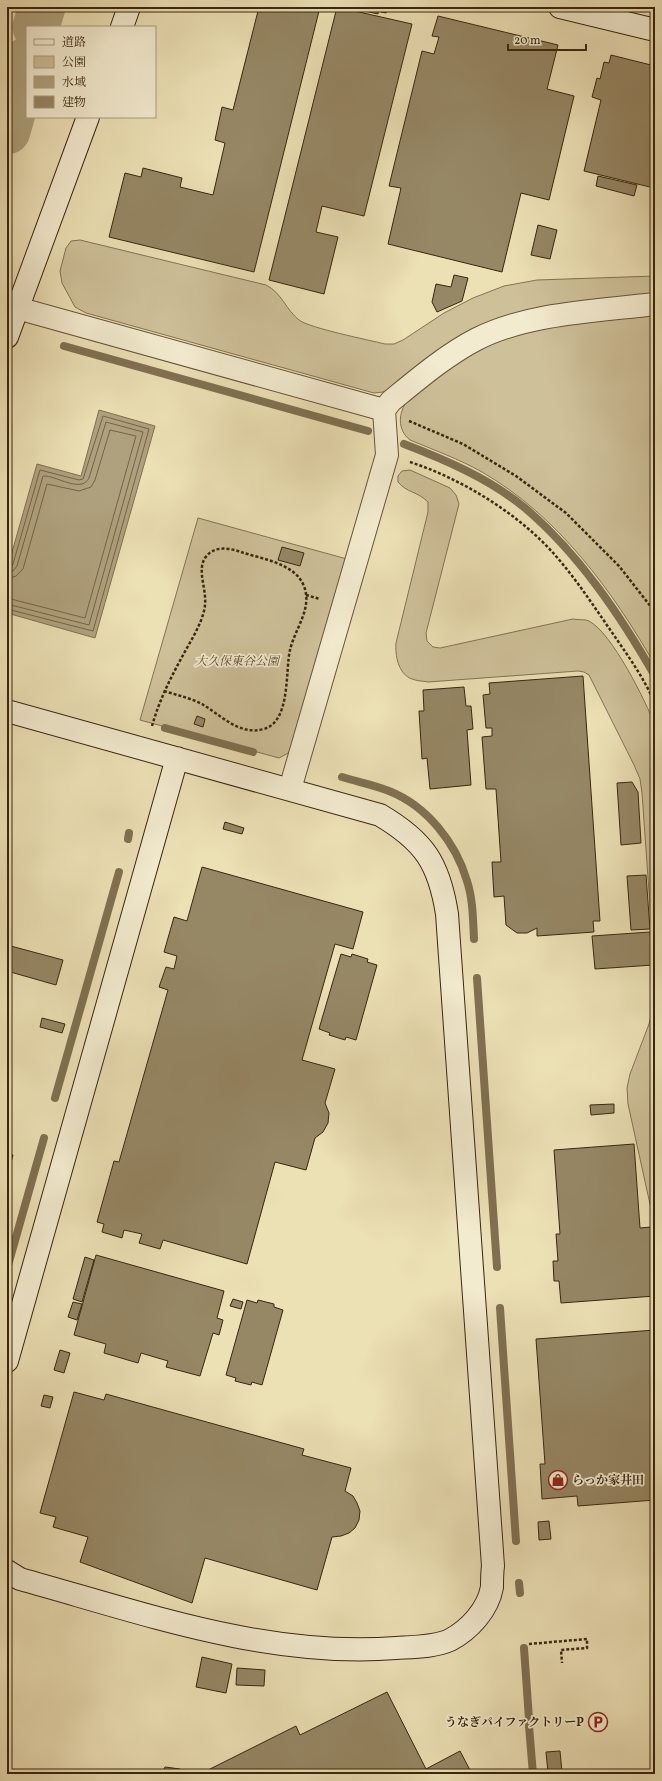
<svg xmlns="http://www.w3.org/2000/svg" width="662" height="1781" font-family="Vollkorn,'Noto Serif JP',serif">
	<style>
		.green { fill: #cec099; stroke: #847354 }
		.water { fill: #afa17d; stroke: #807051 }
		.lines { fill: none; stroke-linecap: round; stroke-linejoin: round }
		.shore { stroke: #746446; stroke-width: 1 }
		.stream { stroke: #807051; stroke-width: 8 }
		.river { stroke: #afa17d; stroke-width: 47 }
		.building { fill: #968765; stroke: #39260f }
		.street-casing { stroke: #665438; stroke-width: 24 }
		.secondary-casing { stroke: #39260f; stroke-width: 24 }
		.path { stroke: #39260f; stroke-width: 2.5; stroke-dasharray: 3 2; stroke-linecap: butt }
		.street { stroke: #f3ebcf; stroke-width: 22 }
		.secondary { stroke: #f3ebcf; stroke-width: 22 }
		.labels { text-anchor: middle; stroke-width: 3.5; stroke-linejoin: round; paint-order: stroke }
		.park-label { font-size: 12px; font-style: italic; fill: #5e4c32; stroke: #f3ebcf }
		.poi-label { font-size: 12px; font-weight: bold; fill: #39260f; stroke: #f3ebcf; text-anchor: start }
	</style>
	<rect width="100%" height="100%" fill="#ece0b5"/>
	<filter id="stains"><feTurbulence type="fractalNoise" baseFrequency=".005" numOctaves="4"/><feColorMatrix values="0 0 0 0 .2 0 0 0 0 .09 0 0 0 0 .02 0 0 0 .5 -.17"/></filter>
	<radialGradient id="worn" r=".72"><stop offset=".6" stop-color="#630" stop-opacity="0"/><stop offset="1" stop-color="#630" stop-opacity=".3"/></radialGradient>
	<path class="green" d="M80 240 266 285C282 293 286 310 299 320 309 328 369 340 385 344H394L403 340 444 313 473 298 504 286 537 280 655 276V294L525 311 498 319 391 388 383 392 374 393 86 313 75 307 62 283 60 271 66 248 71 241Z
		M655 313V665C612 590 558 516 482 472 459 459 434 450 410 440 397 430 398 412 408 400 431 382 454 362 480 349 529 323 600 321 655 313Z
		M410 470 450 488 456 495 459 504 426 633 427 641 433 647 440 648 573 619C578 620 585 619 589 621 612 633 645 700 655 725V977L642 793 640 779 634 765 589 675 584 672 578 671 428 682C423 681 417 681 412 679 398 674 395 655 396 643L428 512V502C417 491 407 493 398 482V476L402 471Z
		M198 518 347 559 292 751 279 758 140 720Z
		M655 982V1227L628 1104 627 1088 630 1074 649 1024 654 1003Z"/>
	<path class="water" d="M99 410 155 426 95 638 7 613V570L37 464 81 476Z"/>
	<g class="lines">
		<path class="shore" d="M7 568 11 567 13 564 40 470 79 480 83 479 103 416 149 429 93 631 7 609
			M7 573 13 571 17 566 43 476C56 475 81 494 89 478L106 422 143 432 89 625 7 604
			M7 579 16 576 23 569 47 484 79 491 91 487 95 480 110 430 136 436 85 618 7 598"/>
		<path class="stream" d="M64 346 368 431
			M404 444C446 460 490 479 525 508 579 554 620 615 655 676
			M165 728 253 752
			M342 777C358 782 374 785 389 791 427 806 456 843 467 881 473 899 473 920 474 939
			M128 839 129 833
			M477 978 497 1267
			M55 1098 119 872
			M7 1269 44 1138
			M500 1308 516 1541
			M519 1583 520 1593
			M524 1648 529 1719
			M529 1726 533 1774"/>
		<path class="river" d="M36 27 42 7
			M7 131 27 60"/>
	</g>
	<path class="building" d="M259 7H320L254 272 109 237 125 173 141 177 143 168 182 178 180 187 213 195 225 143 215 140 222 107 233 110Z
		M337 7 412 24 364 216 322 206 316 232 338 237 324 294 269 280Z
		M347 7H379L378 14Z
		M382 7H388L386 13 381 12Z
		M438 16 558 45 547 89 574 96 549 200 521 193 502 272 388 244 401 188 389 186 422 51 434 54 439 37 432 36Z
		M611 55 655 66V197L652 196 654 188 584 171 601 100 592 97 597 78 600 79 604 62 609 63Z
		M598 176 637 185 634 196 596 186Z
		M538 225 557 230 550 259 531 255Z
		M454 275 468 278 462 301 437 312 432 302 436 284 451 287Z
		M282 547 304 553 300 566 278 560Z
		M583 676 600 921H593L594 932 537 936V928L527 933H517L506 925 504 896 494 897 492 862H501L496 789H486L482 737 492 736V728H486L483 695 490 694 489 683Z
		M464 687 466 706H471L473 729 467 730 471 785 430 789 427 758 422 759 419 711H424L423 690Z
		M197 716 205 719 203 727 194 724Z
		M632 782 638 792 641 843 621 845 617 783Z
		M225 822 244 828 242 834 223 829Z
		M202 867 363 912 353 949 335 944 302 1060 335 1069 325 1103 329 1113 328 1123 323 1132 315 1138 306 1170 275 1162 247 1264 163 1240 160 1249 139 1243 142 1234 124 1230 122 1238 102 1232 104 1224 97 1222 114 1161 119 1162 168 990 159 987 166 967 174 969 177 956 164 952 174 917 187 921Z
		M646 875 650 929 631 930 627 876Z
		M650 932 653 965 595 969 592 936Z
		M7 945 63 960 56 985 7 971Z
		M341 954 351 957 352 954 368 959 367 962 377 965 356 1040 346 1037 345 1040 329 1035 330 1033 319 1029Z
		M42 1018 65 1024 62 1033 40 1027Z
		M614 1104V1113L591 1115 590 1105Z
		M634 1144 640 1228 651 1227 655 1296 561 1303 559 1281H554L553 1261H558L556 1234H560L554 1150Z
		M7 1153 13 1155 7 1177Z
		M96 1255 224 1291 217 1318 223 1320 219 1335 213 1333 200 1376 166 1367 168 1361 141 1353 138 1363 104 1353 106 1344 74 1335Z
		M85 1257 94 1260 82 1302 73 1299Z
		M233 1299 243 1302 241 1309 230 1306Z
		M247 1300 257 1303 258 1300 274 1304V1307L283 1310 262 1385 252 1382 251 1385 235 1381 236 1378 226 1375Z
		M73 1302 82 1304 77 1320 68 1317Z
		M655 1330V1500L578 1506 577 1496 542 1499 540 1464H545L536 1339Z
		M60 1350 70 1353 64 1373 54 1370Z
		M74 1392 104 1400 106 1394 304 1449 302 1455 351 1468 345 1491 353 1496 357 1503 360 1511 359 1520 355 1528 349 1533 341 1536 332 1537 317 1590 205 1558 192 1603 80 1562 88 1537 53 1527 56 1517 40 1513Z
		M44 1395 53 1397 50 1408 41 1406Z
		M549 1521 551 1539 539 1540 538 1522Z
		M202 1657 232 1664 226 1693 196 1687Z
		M237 1668 265 1670 264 1686 236 1685Z
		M387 1692 426 1769 460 1751 471 1772 467 1774H200L296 1726 300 1735Z
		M560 1751 562 1772 548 1773 546 1752Z
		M165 1767 180 1769 188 1774H162Z"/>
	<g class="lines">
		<defs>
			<path id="street" d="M17 308 384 410 387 455 290 789
				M384 410 391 401C418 379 446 355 477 339 528 313 598 311 655 304"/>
			<path id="secondary" d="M560 7 655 30
				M122 27 129 7
				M7 337 88 117
				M7 711 380 815C424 841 439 863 447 914L493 1566C492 1573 492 1580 492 1587 488 1610 469 1630 450 1640 435 1647 412 1647 396 1648 267 1658 143 1613 20 1579L7 1571
				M7 1361 177 758"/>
		</defs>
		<use href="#street" class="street-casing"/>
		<use href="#secondary" class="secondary-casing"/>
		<path class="path" d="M409 421 463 444 516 476 566 513 619 566 655 612
			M410 462C462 479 519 514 555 555 576 579 593 605 611 631 626 653 645 679 655 704
			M306 595 320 599
			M152 726C159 701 170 679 182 657 190 642 200 627 204 611 209 592 196 572 205 558 214 545 229 548 241 552 262 559 293 563 303 584 314 607 295 628 290 650 285 671 291 721 264 729 239 736 221 715 202 704 190 698 177 695 164 691
			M529 1644 587 1639V1648L561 1650 562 1663"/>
		<use href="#street" class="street"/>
		<use href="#secondary" class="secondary"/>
	</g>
	<defs>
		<symbol id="shop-ring" viewBox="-11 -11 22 22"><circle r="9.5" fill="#f3ebcf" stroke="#8f2418" stroke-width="1.5"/><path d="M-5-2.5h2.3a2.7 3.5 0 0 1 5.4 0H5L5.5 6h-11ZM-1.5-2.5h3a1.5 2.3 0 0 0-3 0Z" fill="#8f2418"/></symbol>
		<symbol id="parking-ring" viewBox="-11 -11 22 22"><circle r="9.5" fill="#f3ebcf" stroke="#8f2418" stroke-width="1.5"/><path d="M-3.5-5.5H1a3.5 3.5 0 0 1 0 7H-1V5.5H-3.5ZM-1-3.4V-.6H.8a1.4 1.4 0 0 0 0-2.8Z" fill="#8f2418"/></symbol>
	</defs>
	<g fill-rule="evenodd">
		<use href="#shop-ring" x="547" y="1469" width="22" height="22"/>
		<use href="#parking-ring" x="587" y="1711" width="22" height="22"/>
	</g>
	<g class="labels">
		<g class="park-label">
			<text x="237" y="665">大久保東谷公園</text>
		</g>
		<g class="poi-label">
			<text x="572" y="1484">らっか家井田</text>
			<text x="584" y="1726" text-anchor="end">うなぎパイファクトリーP</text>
		</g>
	</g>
	<rect width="662" height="1781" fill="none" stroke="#ece0b5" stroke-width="24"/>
	<rect x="8" y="8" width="646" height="1765" fill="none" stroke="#39260f" stroke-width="2"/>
	<rect x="12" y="12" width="638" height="1757" fill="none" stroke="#39260f"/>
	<rect x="26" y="26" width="130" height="92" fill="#f3ebcf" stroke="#a99c82"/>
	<rect x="34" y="39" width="20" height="6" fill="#f3ebcf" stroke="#a99c82"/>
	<text x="62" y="46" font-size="12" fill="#39260f">道路</text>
	<rect x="34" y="56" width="20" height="12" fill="#cec099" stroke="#a99c82"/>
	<text x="62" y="66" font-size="12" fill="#39260f">公園</text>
	<rect x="34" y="76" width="20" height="12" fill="#afa17d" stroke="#a99c82"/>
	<text x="62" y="86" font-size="12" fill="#39260f">水域</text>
	<rect x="34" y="96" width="20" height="12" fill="#968765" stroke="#a99c82"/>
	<text x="62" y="106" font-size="12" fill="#39260f">建物</text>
	<path d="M508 44v6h78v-6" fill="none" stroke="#39260f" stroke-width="2"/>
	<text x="514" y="44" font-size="12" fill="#39260f" stroke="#f3ebcf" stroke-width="3" paint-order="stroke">20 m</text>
	<rect width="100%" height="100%" filter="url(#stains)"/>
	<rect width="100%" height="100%" fill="url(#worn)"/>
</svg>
